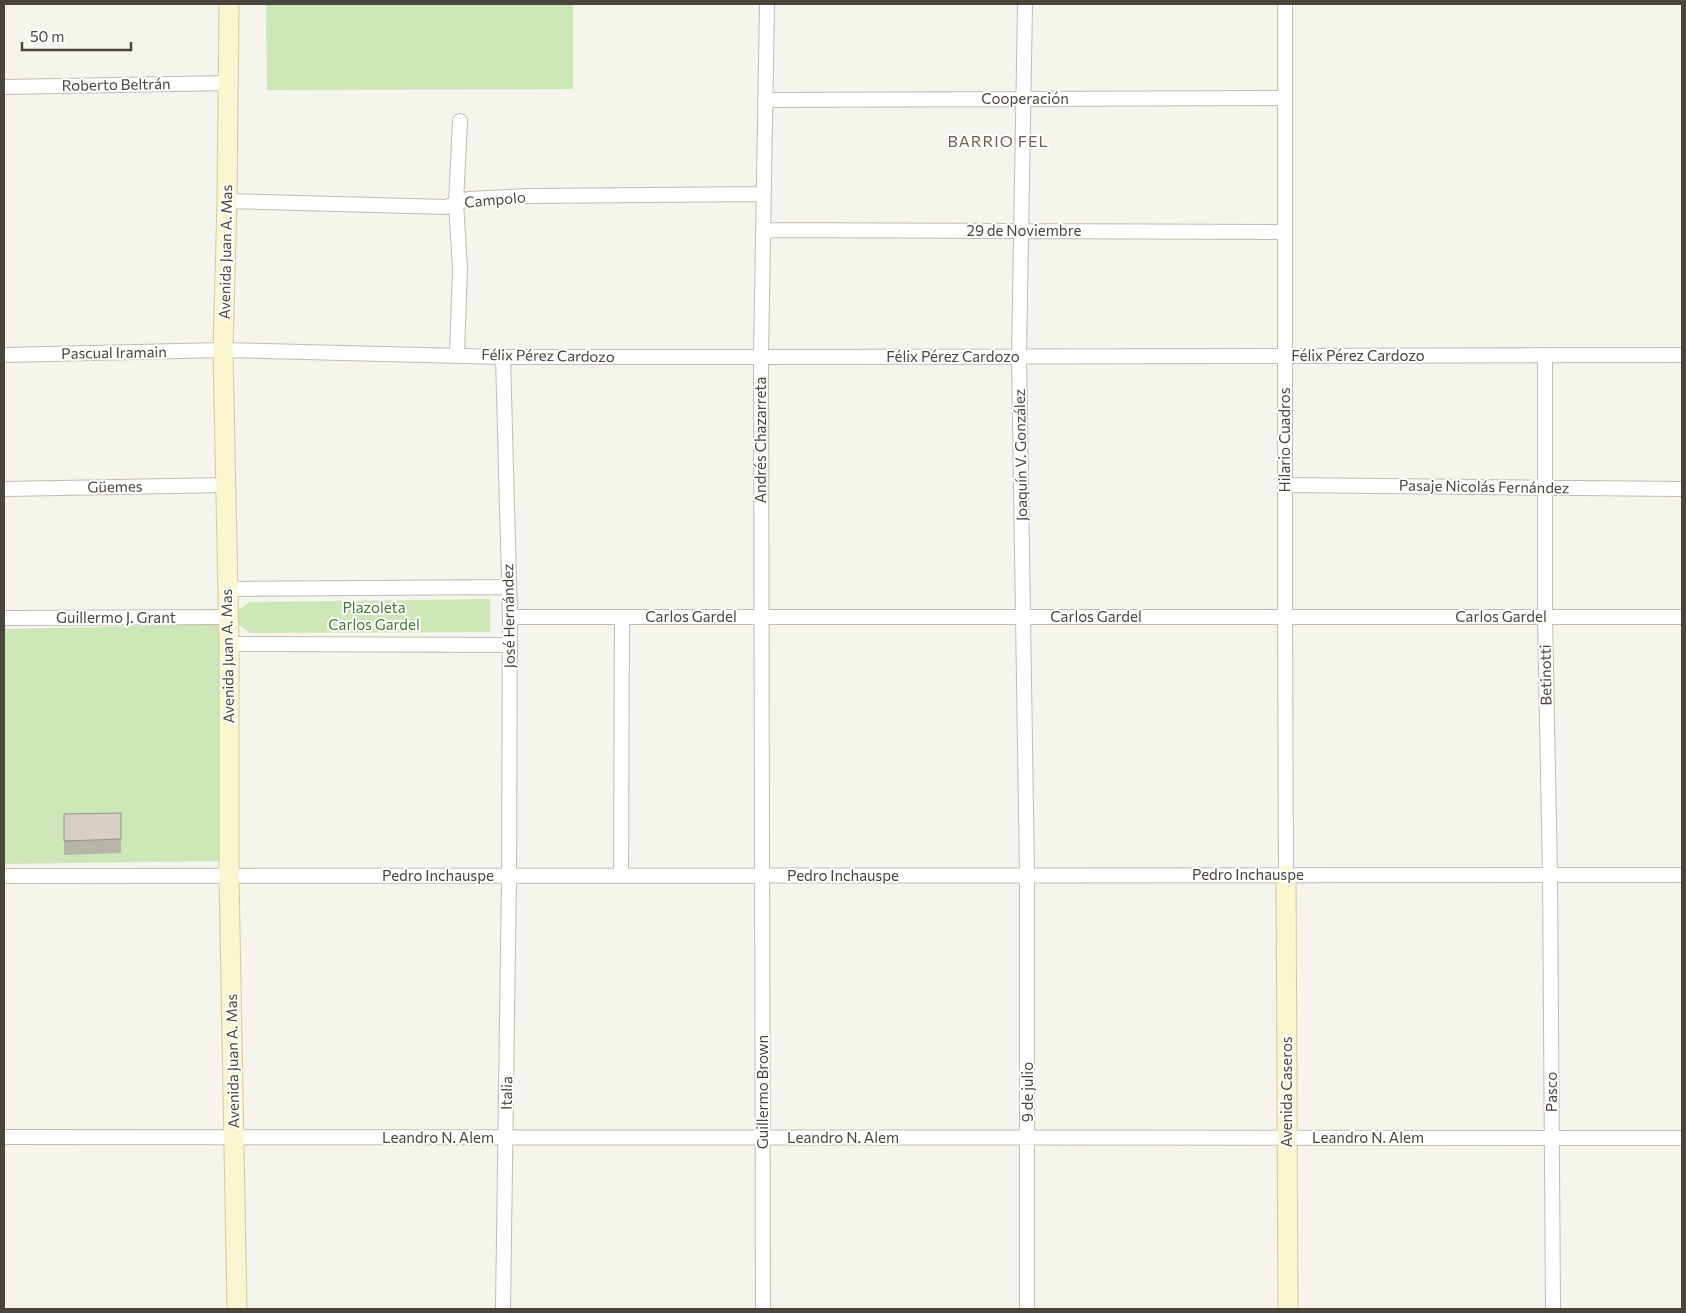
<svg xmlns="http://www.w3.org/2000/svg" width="1686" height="1313" font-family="Commissioner,sans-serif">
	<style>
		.green { fill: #cde7b8 }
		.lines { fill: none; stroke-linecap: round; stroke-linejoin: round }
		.minor-casing { stroke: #c1bcaf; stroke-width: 16 }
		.secondary-casing { stroke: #d2ca9f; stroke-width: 21 }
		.minor { stroke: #fff; stroke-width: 14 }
		.secondary { stroke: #fcf6d0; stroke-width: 19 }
		.wall { fill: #b8b4a7 }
		.building { fill: #d6d1c2; stroke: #969288 }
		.labels { text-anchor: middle; stroke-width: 4; stroke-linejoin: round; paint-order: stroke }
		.street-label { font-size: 15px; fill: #4a453a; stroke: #fff }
		.park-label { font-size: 15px; fill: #43792f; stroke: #fff }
		.neighbourhood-label { font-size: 16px; letter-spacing: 1px; fill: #6c6452; stroke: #fff }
	</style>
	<rect width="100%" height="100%" fill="#f5f4ed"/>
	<path class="green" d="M266 4H573V89L267 90Z
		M490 599V632L250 633 228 617 250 602Z
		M222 624 223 861 4 864V629Z"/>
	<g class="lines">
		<defs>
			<path id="minor" d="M1025 4 1019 357 1027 875V1309
				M1285 4V617L1286 875
				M4 87 229 83
				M765 100 1285 98
				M227 201 446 207 468 199 529 196 764 194
				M763 230 1285 232
				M4 355 223 350 503 357H761L1682 355
				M457 355 460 268 456 203 460 121
				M1545 355V617L1550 875 1553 1309
				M1285 485 1682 489
				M4 489 226 485
				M227 589 508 587
				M510 617H1682
				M4 618 228 617
				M229 644 510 645
				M4 876 1682 875
				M621 876 622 617
				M4 1137 1682 1138
				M503 1309 509 876 510 617 503 357
				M763 1309 761 357 767 4"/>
			<path id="secondary" d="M229 4 227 201 223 350 229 644V876L237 1309
				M1286 875 1288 1309"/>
		</defs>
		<use href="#minor" class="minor-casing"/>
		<use href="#secondary" class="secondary-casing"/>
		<use href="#minor" class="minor"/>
		<use href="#secondary" class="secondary"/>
	</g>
	<path class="wall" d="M64 814 121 839V853L64 855Z"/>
	<path class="building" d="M121 813V839L64 841V814Z"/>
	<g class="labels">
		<g class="street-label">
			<text transform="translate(116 85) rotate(-1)" y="5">Roberto Beltrán</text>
			<text x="1025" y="104">Cooperación</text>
			<text transform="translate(495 200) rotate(-5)" y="5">Campolo</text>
			<text x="1024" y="236">29 de Noviembre</text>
			<text transform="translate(226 252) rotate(-89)" y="5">Avenida Juan A. Mas</text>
			<text transform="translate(114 353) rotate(-1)" y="5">Pascual Iramain</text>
			<text transform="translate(548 356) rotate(1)" y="5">Félix Pérez Cardozo</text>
			<text x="1358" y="361">Félix Pérez Cardozo</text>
			<text x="953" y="362">Félix Pérez Cardozo</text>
			<text transform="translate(761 440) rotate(-90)" y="5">Andrés Chazarreta</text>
			<text transform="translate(1285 440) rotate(-90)" y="5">Hilario Cuadros</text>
			<text transform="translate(1021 455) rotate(-91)" y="5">Joaquín V. González</text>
			<text transform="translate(115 487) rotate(-1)" y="5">Güemes</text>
			<text transform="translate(1484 487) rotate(1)" y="5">Pasaje Nicolás Fernández</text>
			<text transform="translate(509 616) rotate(-91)" y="5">José Hernández</text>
			<text x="691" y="622">Carlos Gardel</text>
			<text x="1096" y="622">Carlos Gardel</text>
			<text x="1501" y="622">Carlos Gardel</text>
			<text x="116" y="623">Guillermo J. Grant</text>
			<text transform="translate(228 656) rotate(-91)" y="5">Avenida Juan A. Mas</text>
			<text transform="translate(1546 675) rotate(-91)" y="5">Betinotti</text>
			<text x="1248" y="880">Pedro Inchauspe</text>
			<text x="438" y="881">Pedro Inchauspe</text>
			<text x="843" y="881">Pedro Inchauspe</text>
			<text transform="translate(233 1061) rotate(-91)" y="5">Avenida Juan A. Mas</text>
			<text transform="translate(763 1092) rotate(-90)" y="5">Guillermo Brown</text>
			<text transform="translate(1028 1092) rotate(-90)" y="5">9 de julio</text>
			<text transform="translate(1287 1092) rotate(-90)" y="5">Avenida Caseros</text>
			<text transform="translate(1552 1092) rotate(-90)" y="5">Pasco</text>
			<text transform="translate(507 1093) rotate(-89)" y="5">Italia</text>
			<text x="438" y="1143">Leandro N. Alem</text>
			<text x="843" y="1143">Leandro N. Alem</text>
			<text x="1368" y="1143">Leandro N. Alem</text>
		</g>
		<g class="park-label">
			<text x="374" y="613">Plazoleta<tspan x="374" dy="17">Carlos Gardel</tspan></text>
		</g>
		<g class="neighbourhood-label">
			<text x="998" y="147">BARRIO FEL</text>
		</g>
	</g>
	<rect width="1686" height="1313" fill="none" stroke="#4a453a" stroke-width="10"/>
	<path d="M22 42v8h109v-8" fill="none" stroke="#4a453a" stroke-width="2.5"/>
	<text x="30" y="42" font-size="15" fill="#4a453a" stroke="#ffffff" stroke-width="4" paint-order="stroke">50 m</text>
</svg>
